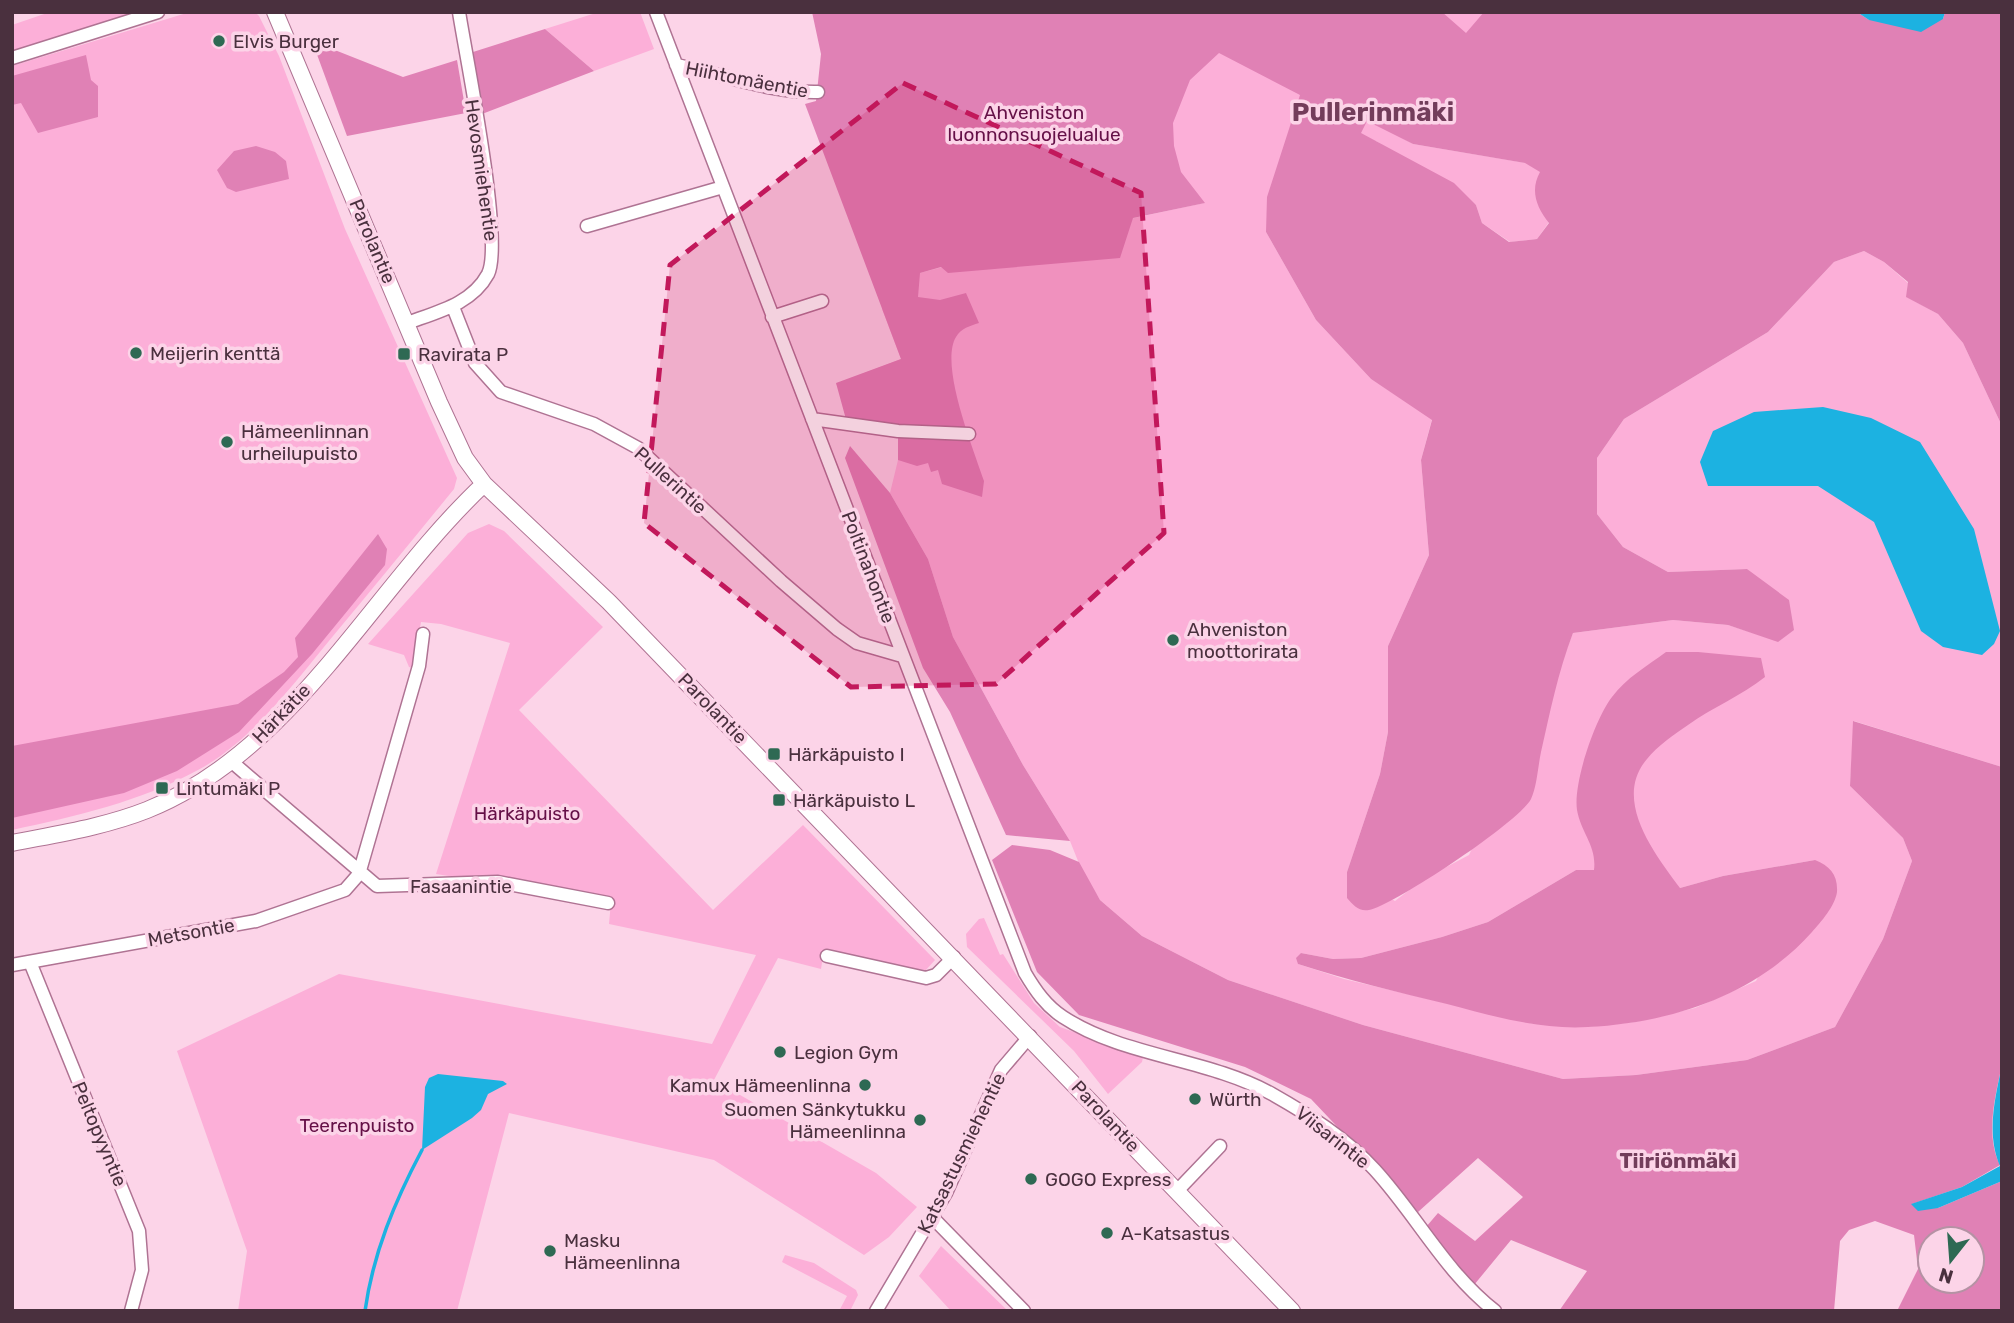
<svg xmlns="http://www.w3.org/2000/svg" width="2014" height="1323" font-family="Rubik,sans-serif">
	<style>
		.green { fill: #fcafd8; fill-rule: evenodd }
		.forest { fill: #e081b5; fill-rule: evenodd }
		.water { fill: #1cb2e1 }
		.lines { fill: none; stroke-linecap: round; stroke-linejoin: round }
		.stream { stroke: #1cb2e1; stroke-width: 3.5 }
		.minor-casing { stroke: #af7393; stroke-width: 15 }
		.major-casing { stroke: #af7393; stroke-width: 18 }
		.minor { stroke: #fff; stroke-width: 12 }
		.major { stroke: #fff; stroke-width: 16 }
		.marked { fill: #c2185b; fill-opacity: 0.2; stroke: #c2185b; stroke-width: 5; stroke-dasharray: 14 9; stroke-linejoin: round }
		.poi-dot { fill: #2e6953; stroke: #fcd4e8; stroke-width: 2.5 }
		.labels { text-anchor: middle; stroke-width: 7; stroke-linejoin: round; paint-order: stroke }
		.poi-label { font-size: 19px; fill: #4a303e; stroke: #fcd4e8; text-anchor: start }
		.street-label { font-size: 19px; fill: #4a303e; stroke: #fcd4e8 }
		.park-label { font-size: 19px; fill: #651047; stroke: #fcd4e8 }
		.neighbourhood-label { font-size: 21px; font-weight: bold; fill: #733d5b; stroke: #fcd4e8 }
		.district-label { font-size: 26px; font-weight: bold; fill: #733d5b; stroke: #fcd4e8 }
	</style>
	<rect width="100%" height="100%" fill="#fcd4e8"/>
	<path class="green" d="M50 12H139L12 53V25Z
		M190 12H255L259 16 279 56 345 229 457 478 454 489C414 538 374 587 333 636 294 683 252 741 198 770 139 802 77 816 12 830V66Z
		M599 12H640L654 49 594 71 545 29Z
		M885 12H1823L1397 135 1413 144 1526 163 1541 172 1549 222 1537 239 1510 242 1482 223 1476 205 1376 141 1266 232 1316 320 1371 379 1432 419 1421 460 1429 555 1388 646V732L1380 774 1347 872 1395 901 1422 880 1469 855 1561 663 1573 633 1673 620 1728 625 1778 641 1747 569 1668 572 1623 547 1597 514V458L1624 419 1768 332 1834 262 1864 251 1884 262 1908 283 1907 297 1938 314 1963 343 2002 426V767L1854 721 1850 786 1903 838 1912 861 1883 939 1835 1027 1747 1060 1636 1075 1563 1079 1363 1025 1228 980 1142 936 1100 900 1082 871 1070 841 1023 765 953 637 928 559 890 493 898 460V431L836 384 901 359 882 309 920 273 1106 224 1204 203 1194 192ZM1815 860 1756 981 1695 1008 1635 1022 1588 1027 1534 1024 1344 979 1298 964 1301 953 1333 959 1361 958 1442 937 1488 922 1576 870 1680 888 1723 876Z
		M489 524 504 531 603 627 519 710 713 910 803 825 935 960 925 971 919 972 824 950 821 969 778 958 714 1080 876 1173 917 1207 889 1237 864 1255 714 1160 509 1113 457 1311H238L247 1251 177 1051 339 974 712 1044 756 955 609 924 611 902 436 874 510 643 441 624 421 622 413 668 409 667 404 655 368 644 468 533Z
		M984 918 1000 955 1003 954 1034 1003 1060 1027 1143 1057 1142 1062 1108 1094 1074 1051 967 947 966 934 979 919Z
		M941 1246 1008 1311H951L919 1276Z
		M785 1255 814 1263 856 1290 858 1295 850 1311H839L847 1296 782 1262Z"/>
	<path class="forest" d="M812 12H1442L1466 33 1484 12H1857L1869 20 1943 19 1945 12H2002V426L1963 343 1938 314 1906 297 1908 282 1884 262 1864 251 1834 262 1768 332 1624 419 1597 458V514L1623 547 1668 572 1747 569 1789 600 1794 630 1778 642 1728 625 1673 620 1573 633C1558 672 1550 712 1541 752 1538 766 1537 786 1531 799 1519 822 1394 905 1369 910 1359 912 1353 905 1347 898V872L1380 774 1388 732V646L1429 555 1421 460 1432 420 1371 379 1316 320 1266 232 1267 197 1300 95 1219 53 1190 80 1173 123 1174 146 1181 172 1205 203 1133 218 1120 258 948 273 941 267 920 273 918 297 940 300 966 293 979 323C970 326 961 328 956 337 939 365 974 450 984 481L982 497 942 484 938 470 931 472 928 463 917 466 898 460V431L847 423 836 383 901 359 805 104 816 101 821 54ZM1367 121 1413 144 1525 163 1540 172C1530 190 1536 207 1549 223L1537 239 1509 242 1482 223 1476 205 1454 183 1361 133Z
		M545 29 594 71 482 114 473 52Z
		M312 41 403 77 457 60 466 113 347 136Z
		M86 55 91 80 98 86V117L38 133 21 103 12 105V76Z
		M256 146 275 152 286 161 289 179 236 192 227 188 217 170 234 151Z
		M850 446 890 493 928 559 953 637 1023 765 1070 841 1006 835 950 712 923 668 845 458Z
		M378 534 387 549 385 565 312 654 239 732 177 771 124 793 12 818V746L238 704 284 672 298 657 295 638Z
		M1666 652H1698L1761 658 1765 677C1741 696 1713 707 1688 725 1675 734 1657 746 1647 759 1612 800 1655 854 1680 888L1723 876 1815 860C1830 866 1838 875 1837 892 1835 906 1821 922 1812 932 1756 995 1671 1023 1588 1027 1541 1030 1492 1016 1447 1004 1397 992 1347 980 1298 964L1296 958 1301 953 1333 959 1361 958 1442 937 1488 922 1576 870H1594C1597 846 1581 833 1577 810 1573 783 1595 719 1612 697 1626 678 1647 666 1666 652Z
		M1853 721 2002 767V1065C1995 1097 1985 1135 2000 1165L1962 1187 1912 1204 1938 1208 2002 1181V1311H1897L1918 1269 1914 1235 1875 1221 1849 1230 1840 1241 1834 1311H1559L1587 1271 1511 1240 1474 1285 1426 1227 1438 1213 1475 1241 1523 1197 1478 1158 1418 1212 1311 1099 1245 1067 1079 1015 1037 972 992 860 1012 845 1050 850 1079 862 1100 900 1142 936 1228 980 1363 1025 1563 1079 1636 1075 1747 1060 1835 1027 1883 939 1912 861 1903 838 1850 786ZM1930 1239H1972V1281H1930Z"/>
	<path class="water" d="M1857 12H1945L1943 19 1921 32 1869 20Z
		M1823 407 1871 418 1920 442 1974 529 2000 631 1994 644 1982 655 1943 647 1921 631 1874 522 1818 486H1708L1700 462 1713 431 1754 412Z
		M2002 1065V1181L1938 1208 1918 1211 1911 1204 1962 1187 2000 1166C1986 1134 1995 1098 2002 1065Z
		M438 1074 503 1081 507 1084 488 1094 481 1110 472 1118 422 1150 425 1087 429 1078Z"/>
	<g class="lines">
		<path class="stream" d="M365 1311C373 1253 395 1201 422 1150"/>
		<defs>
			<path id="minor" d="M656 12 1025 973C1035 990 1046 1006 1063 1017 1124 1057 1207 1058 1272 1094 1309 1115 1346 1138 1375 1170 1417 1216 1445 1272 1495 1311
				M12 58 158 12
				M676 65C722 74 771 93 818 92
				M587 226 723 187
				M453 307 475 363 501 392 594 424 638 448 781 581 837 629 857 643 902 656
				M772 317 822 301
				M407 323C437 312 472 304 488 274 504 242 466 57 459 12
				M812 419 898 431 969 434
				M232 762 377 886 498 882 608 903
				M827 956 926 978 936 975 954 957
				M30 962 139 1231 142 1270 131 1311
				M12 965 256 921 345 890 359 874 419 666 423 634
				M1177 1191 1220 1146
				M932 1217 1024 1311
				M876 1311 946 1193 1001 1070 1030 1036"/>
			<path id="major" d="M275 12 439 402 465 458 484 484 609 602 1292 1311
				M12 843C57 834 104 827 147 810 294 751 373 588 484 484"/>
		</defs>
		<use href="#minor" class="minor-casing"/>
		<use href="#major" class="major-casing"/>
		<use href="#minor" class="minor"/>
		<use href="#major" class="major"/>
	</g>
	<path class="marked" d="M903 83 1141 193 1164 533 996 684 851 687 644 523 670 265Z"/>
	<g class="poi-dot">
		<circle cx="219" cy="41" r="7"/>
		<circle cx="136" cy="353" r="7"/>
		<rect x="397" y="347" width="14" height="14" rx="3.5"/>
		<circle cx="227" cy="442" r="7"/>
		<circle cx="1173" cy="640" r="7"/>
		<rect x="767" y="747" width="14" height="14" rx="3.5"/>
		<rect x="155" y="781" width="14" height="14" rx="3.5"/>
		<rect x="772" y="793" width="14" height="14" rx="3.5"/>
		<circle cx="780" cy="1052" r="7"/>
		<circle cx="865" cy="1085" r="7"/>
		<circle cx="1195" cy="1099" r="7"/>
		<circle cx="920" cy="1120" r="7"/>
		<circle cx="1031" cy="1179" r="7"/>
		<circle cx="1107" cy="1233" r="7"/>
		<circle cx="550" cy="1251" r="7"/>
	</g>
	<g class="labels">
		<g class="poi-label">
			<text x="233" y="48">Elvis Burger</text>
			<text x="150" y="360">Meijerin kenttä</text>
			<text x="418" y="361">Ravirata P</text>
			<text x="241" y="438">Hämeenlinnan<tspan x="241" dy="22">urheilupuisto</tspan></text>
			<text x="1187" y="636">Ahveniston<tspan x="1187" dy="22">moottorirata</tspan></text>
			<text x="788" y="761">Härkäpuisto I</text>
			<text x="176" y="795">Lintumäki P</text>
			<text x="793" y="807">Härkäpuisto L</text>
			<text x="794" y="1059">Legion Gym</text>
			<text x="851" y="1092" text-anchor="end">Kamux Hämeenlinna</text>
			<text x="1209" y="1106">Würth</text>
			<text x="906" y="1116" text-anchor="end">Suomen Sänkytukku<tspan x="906" dy="22">Hämeenlinna</tspan></text>
			<text x="1045" y="1186">GOGO Express</text>
			<text x="1121" y="1240">A-Katsastus</text>
			<text x="564" y="1247">Masku<tspan x="564" dy="22">Hämeenlinna</tspan></text>
		</g>
		<g class="street-label">
			<text transform="translate(747 79) rotate(11)" y="7">Hiihtomäentie</text>
			<text transform="translate(482 170) rotate(82)" y="7">Hevosmiehentie</text>
			<text transform="translate(373 241) rotate(67)" y="7">Parolantie</text>
			<text transform="translate(671 480) rotate(42)" y="7">Pullerintie</text>
			<text transform="translate(869 567) rotate(69)" y="7">Poltinahontie</text>
			<text transform="translate(713 708) rotate(46)" y="7">Parolantie</text>
			<text transform="translate(281 713) rotate(-46)" y="7">Härkätie</text>
			<text x="461" y="893">Fasaanintie</text>
			<text transform="translate(191 932) rotate(-10)" y="7">Metsontie</text>
			<text transform="translate(1106 1116) rotate(47)" y="7">Parolantie</text>
			<text transform="translate(100 1134) rotate(67)" y="7">Peltopyyntie</text>
			<text transform="translate(1333 1137) rotate(38)" y="7">Viisarintie</text>
			<text transform="translate(961 1153) rotate(-64)" y="7">Katsastusmiehentie</text>
		</g>
		<g class="park-label">
			<text x="1034" y="119">Ahveniston<tspan x="1034" dy="22">luonnonsuojelualue</tspan></text>
			<text x="527" y="820">Härkäpuisto</text>
			<text x="357" y="1132">Teerenpuisto</text>
		</g>
		<g class="neighbourhood-label">
			<text x="1678" y="1168">Tiiriönmäki</text>
		</g>
		<g class="district-label">
			<text x="1373" y="121">Pullerinmäki</text>
		</g>
	</g>
	<rect width="2014" height="1323" fill="none" stroke="#4a303e" stroke-width="28"/>
	<g transform="translate(1951 1260) rotate(197)"><circle r="33" fill="#fcd4e8" stroke="#b592a4" stroke-width="2"/>
	<path d="M0-5L12 26L0 18L-12 26Z" fill="#2e6953"/>
	<text y="-10" font-size="19" font-weight="bold" text-anchor="middle" fill="#4a303e">N</text>
	</g>
</svg>
